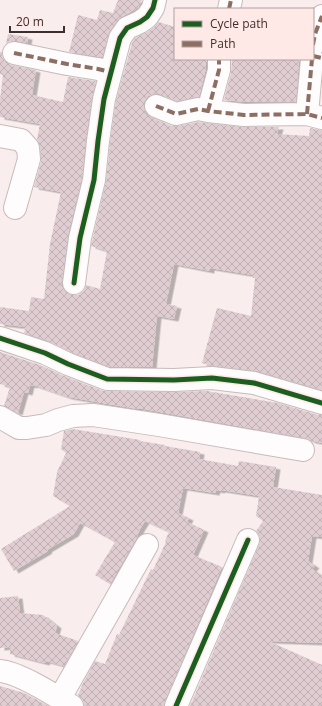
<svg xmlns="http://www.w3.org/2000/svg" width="322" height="706" font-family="'Open Sans',sans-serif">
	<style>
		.building { fill: url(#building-cross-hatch); filter: url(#shadow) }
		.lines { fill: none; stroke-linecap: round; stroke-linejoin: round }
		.minor-casing { stroke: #c7bbba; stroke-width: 24 }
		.minor { stroke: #fefcfc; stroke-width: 22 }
		.quiet { stroke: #8d6e63; stroke-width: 4; stroke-dasharray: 8 4; stroke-linecap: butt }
		.cycleway-casing { stroke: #ffe9e7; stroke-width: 8 }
		.cycleway { stroke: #1b5e20; stroke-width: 5 }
	</style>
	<defs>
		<pattern id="building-cross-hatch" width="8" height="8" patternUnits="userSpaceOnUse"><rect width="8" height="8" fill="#dfcdd2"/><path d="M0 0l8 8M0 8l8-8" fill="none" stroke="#c0b0b5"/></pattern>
		<filter id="shadow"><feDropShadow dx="4.5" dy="2.5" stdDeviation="0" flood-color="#0004"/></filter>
	</defs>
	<rect width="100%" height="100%" fill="#f9eeed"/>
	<path class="building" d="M118 0H142L138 8 121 17 117 21 110 31 102 57 69 52 78 15 97 20 100 10 113 13Z
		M159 22 175 27V59H206V68L199 97 177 101 160 94H154L148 96 144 102V108L146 114 151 117 171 126H178L198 122 243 127H279L277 134 309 136 310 128 322 130V390L257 371 212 366 202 363 217 308 251 316 255 278H253V275L210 268V271L174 264 166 304 177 306 174 319 157 316 152 367H109L73 353 49 341 24 333 26 327 0 324V307L29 311 31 297 44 299 50 244 61 192 34 187 41 162 40 147 37 139 40 124 0 117V100L3 75 0 74V52H2V57L6 63 11 65 36 70 32 95 63 102 68 77 96 81 92 97 86 139 82 178 68 235 62 281V287L66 293 72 295H78L84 291 86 285 100 289 107 251 91 246 106 181 110 143 116 101 132 43 135 38 147 32 154 27Z
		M8 34 28 37 27 43 16 41H10L6 44Z
		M232 59H299L296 102H245L224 100 231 73Z
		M0 352 40 365 64 376 103 391 174 392 207 391 278 403 318 415H322V443L312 441 305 438 138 408V409L120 406 68 397 33 385V386L30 385 28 393 24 392 18 413 4 406 10 387 0 384Z
		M73 429 140 440V441L165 445V446L200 452 199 459 238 466 239 461 276 467 273 487 322 495V537L312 536 308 561 315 566 312 569 322 576V643L268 641 322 665V706H190L259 545 260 538 258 533 256 531 263 521 256 516 259 496 221 490 220 491 216 490 215 493 183 488 178 513 189 518 187 522 204 530 193 555 222 567 165 701 164 706H84L83 700 78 695 83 683 95 661 105 664 117 634 119 635 151 569 153 570 166 542 165 541 169 532 145 521 140 529 136 539 110 584 95 575 115 542 80 523 74 534 47 550 48 551 14 571 1 549 70 506 53 496 57 472 66 453 61 449 64 431Z
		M18 596 20 613 43 615 57 626 55 633 78 641 64 666 46 661 45 663 10 654V647L0 648V598Z
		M0 686 24 693 48 706H0Z"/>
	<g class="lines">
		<defs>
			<path id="minor" d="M229 9 231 0
				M313 45 315 34 322 16
				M14 53 67 64 98 69 111 72
				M156 106 176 114 198 109 208 111 244 115 307 114 322 118
				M208 111 219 70V59
				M307 114 312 59
				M0 136 21 140 28 148 29 159 15 208
				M74 283 80 238 94 180 98 141 104 99 120 38 127 28 140 22 147 17 153 8 155 0
				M0 338 45 353 68 364 107 379 174 380 212 378 254 383 322 403
				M0 417 19 428H27L46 425 58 420 73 416 93 415 159 425 303 450
				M0 671C18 672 56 696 72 706
				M60 698 147 545
				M176 706 248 540"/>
		</defs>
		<use href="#minor" class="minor-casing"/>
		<use href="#minor" class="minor"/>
		<path class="quiet" d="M229 9 231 0
			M313 45 315 34 322 16
			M14 53 67 64 98 69 111 72
			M313 56 322 58
			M156 106 176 114 198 109 208 111 244 115 307 114 322 118
			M208 111 219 70V59
			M307 114 312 59"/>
		<defs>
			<path id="cycleway" d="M74 283 80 238 94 180 98 141 104 99 120 38 127 28 140 22 147 17 153 8 155 0
				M0 338 45 353 68 364 107 379 174 380 212 378 254 383 322 403
				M176 706 248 540"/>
		</defs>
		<use href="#cycleway" class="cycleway-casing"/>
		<use href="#cycleway" class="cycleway"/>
	</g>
	<rect x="174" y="8" width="140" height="52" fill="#ffe9e7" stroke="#b19f9d"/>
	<rect x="182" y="21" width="20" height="6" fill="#1b5e20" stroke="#b19f9d"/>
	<text x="210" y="28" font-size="12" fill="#3c2f2e">Cycle path</text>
	<rect x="182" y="41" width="20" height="6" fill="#8d6e63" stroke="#b19f9d"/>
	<text x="210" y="48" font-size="12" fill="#3c2f2e">Path</text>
	<path d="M10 26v6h54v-6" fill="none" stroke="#3c2f2e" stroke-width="2"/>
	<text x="16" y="26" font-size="12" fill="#3c2f2e" stroke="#ffe9e7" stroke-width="3" paint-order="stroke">20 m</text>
</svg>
